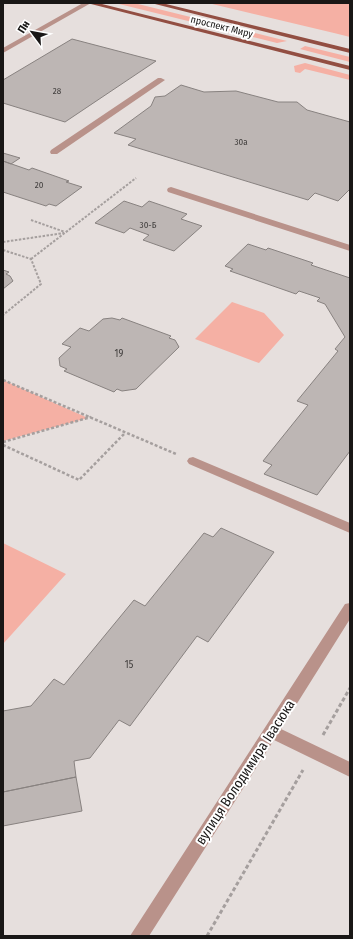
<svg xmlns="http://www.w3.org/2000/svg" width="353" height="939" font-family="'Fira Sans Condensed',sans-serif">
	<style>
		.green { fill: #f5b0a4 }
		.building { fill: #bdb6b4; stroke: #888280 }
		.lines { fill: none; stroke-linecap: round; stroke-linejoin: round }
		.path-far2 { stroke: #a59f9e; stroke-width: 2; stroke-dasharray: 2.5 1.5; stroke-linecap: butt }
		.path-far1 { stroke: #a59f9e; stroke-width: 2.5; stroke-dasharray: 3 2; stroke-linecap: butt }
		.path { stroke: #a59f9e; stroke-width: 3; stroke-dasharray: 4 2.5; stroke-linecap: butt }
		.minor { fill: #b9928a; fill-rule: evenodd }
		.major { fill: #924e42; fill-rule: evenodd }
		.labels { text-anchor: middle; stroke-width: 4; stroke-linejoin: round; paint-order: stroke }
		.far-number-label { font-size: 9px; fill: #423f3e }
		.far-street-label { font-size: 10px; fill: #191716; stroke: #fff }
		.number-label { font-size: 10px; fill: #423f3e }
		.near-street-label { font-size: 14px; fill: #191716; stroke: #fff }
	</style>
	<rect width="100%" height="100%" fill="#e6dfdd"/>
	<path class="green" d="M115 3H134L287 41 277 43Z
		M208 3H350V37L334 33Z
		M305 46 350 57V62L300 49Z
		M305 63 350 75V80L305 69 300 73 295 72 294 66Z
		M232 302 264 313 284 335 259 363 195 339Z
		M3 380 88 418 3 441Z
		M3 543 66 574 3 644Z"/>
	<path class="building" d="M72 39 156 61 65 122 3 103V80Z
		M181 85 204 92 236 91 278 102H297L307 110 350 122V189L338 201 315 193 308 200 128 145 136 139 114 133 151 106 155 97 165 96Z
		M3 153 20 158 11 164 3 161Z
		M3 161 29 170 32 168 69 181 66 182 82 187 56 206 49 204 46 206 3 192Z
		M124 201 142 207 149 201 187 214 181 219 202 226 174 251 143 240 149 235 130 228 124 233 95 223Z
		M248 244 266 250 268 248 313 263 311 265 350 278V451L317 495 264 474 272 465 263 461 308 405 297 401 338 351 335 349 345 337 325 304 317 301 320 298 299 291 296 294 230 271 233 269 225 266Z
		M3 270 9 272 6 274 10 276 13 281 3 289Z
		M112 318 120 320 122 318 171 336 169 338 175 340 179 347 136 389 122 391 117 389 114 392 64 371 67 369 60 366 59 358 71 347 62 344 80 328 89 331 103 319Z
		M221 528 274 552 208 642 197 636 130 726 119 720 90 758 74 761 76 777 3 792V711L31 706 54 679 64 685 134 600 145 606 204 533 213 537Z
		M76 777 82 811 3 826V792Z"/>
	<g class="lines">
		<path class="path-far2" d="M31 220 65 232
			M3 242 64 233
			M3 250 31 259 41 284 3 315
			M31 259 136 178"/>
		<path class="path-far1" d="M3 380 176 454
			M3 442 91 417
			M3 445 79 480 125 433"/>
		<path class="path" d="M323 735 350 688
			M207 936 303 770"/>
		<path class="minor" d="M83 3H91L3 53V48Z
			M158 78H161L165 80 57 154H51L50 152 51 150Z
			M171 187 350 245V251L168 192 167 190 168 188Z
			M193 457 350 523V533L189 464 187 461 189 458Z
			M350 603V619L281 729 350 762V777L274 740 149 936H130L345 604Z"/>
		<path class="major" d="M87 3H98L350 66V70Z
			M151 3H162L350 49V53Z"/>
	</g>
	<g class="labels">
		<g class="far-number-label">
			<text x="57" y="94">28</text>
			<text x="241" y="145">30а</text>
			<text x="39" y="188">20</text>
			<text x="148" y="228">30-Б</text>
		</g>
		<g class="far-street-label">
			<text transform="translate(222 26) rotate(14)" y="4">проспект Миру</text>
		</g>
		<g class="number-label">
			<text x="119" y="357">19</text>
			<text x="129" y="668">15</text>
		</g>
		<g class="near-street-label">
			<text transform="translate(245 772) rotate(-57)" y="5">вулиця Володимира Івасюка</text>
		</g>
	</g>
	<rect width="353" height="939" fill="none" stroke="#191716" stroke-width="8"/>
	<g transform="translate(32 32) rotate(302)" stroke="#ffffff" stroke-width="3" paint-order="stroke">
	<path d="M0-3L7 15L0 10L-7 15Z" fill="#191716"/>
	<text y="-6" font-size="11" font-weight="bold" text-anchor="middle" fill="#191716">Пн</text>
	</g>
</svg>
